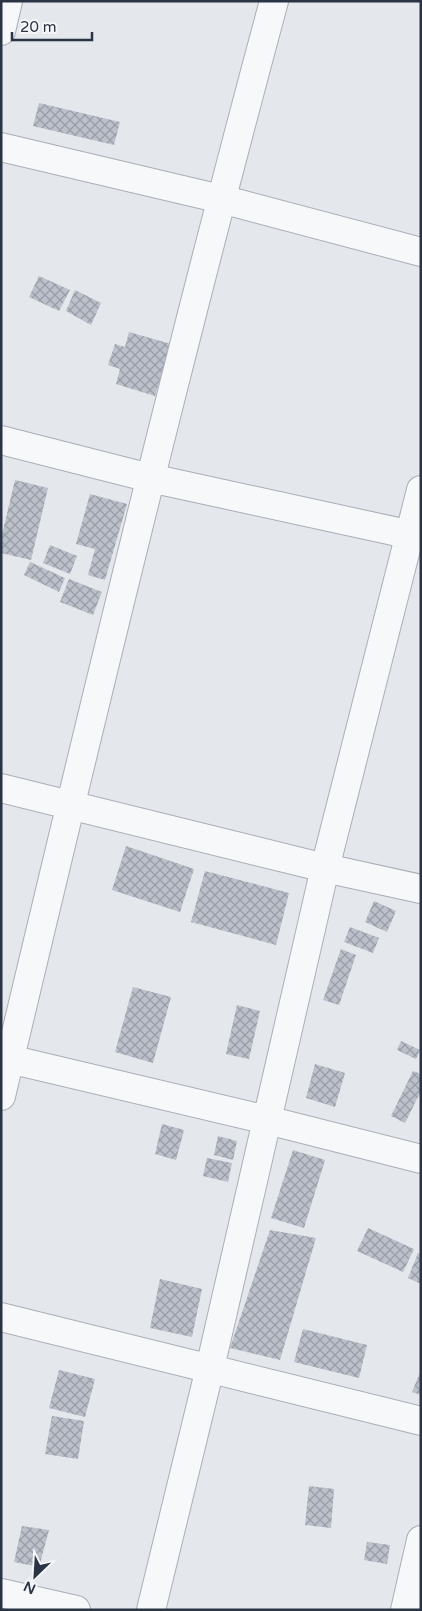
<svg xmlns="http://www.w3.org/2000/svg" width="422" height="1611" font-family="'Varela Round',sans-serif">
	<style>
		.building { fill: url(#building-cross-hatch) }
		.lines { fill: none; stroke-linecap: round; stroke-linejoin: round }
		.minor-casing { stroke: #a9aeb7; stroke-width: 30 }
		.minor { stroke: #f7f8fa; stroke-width: 28 }
	</style>
	<defs>
		<pattern id="building-cross-hatch" width="8" height="8" patternUnits="userSpaceOnUse" patternTransform="scale(1.25)"><rect width="8" height="8" fill="#bbc0ca"/><path d="M0 0l8 8M0 8l8-8" fill="none" stroke="#989da6"/></pattern>
	</defs>
	<rect width="100%" height="100%" fill="#e4e7ec"/>
	<path class="building" d="M39 103 120 122 114 145 33 126Z
		M39 276 70 290 59 311 29 297Z
		M75 290 101 303 91 325 66 311Z
		M129 332 171 344 155 396 116 384 120 369 108 365 115 344 125 347Z
		M15 480 48 488 31 560 1 553V539Z
		M90 494 127 504 105 580 88 575 95 549 76 544Z
		M50 545 77 556 70 574 43 563Z
		M30 562 65 578 59 592 24 575Z
		M69 579 102 592 93 615 60 602Z
		M126 846 194 869 180 912 112 890Z
		M205 871 289 893 276 945 191 922Z
		M374 901 396 911 387 932 365 922Z
		M350 927 379 938 373 953 344 942Z
		M341 949 356 955 339 1005 323 1000Z
		M133 987 171 997 153 1063 115 1052Z
		M237 1005 260 1011 249 1059 226 1054Z
		M401 1041 420 1050 416 1059 397 1050Z
		M315 1064 345 1073 335 1107 306 1098Z
		M413 1071 421 1074V1091L405 1123 391 1116Z
		M162 1124 184 1130 176 1160 155 1154Z
		M218 1136 237 1141 233 1160 214 1155Z
		M293 1150 325 1160 304 1228 271 1218Z
		M207 1158 232 1163 228 1182 203 1176Z
		M368 1228 414 1249 403 1272 357 1251Z
		M270 1230 316 1238 280 1360 230 1348Z
		M418 1253 421 1254V1284L408 1278Z
		M160 1279 202 1289 192 1337 150 1328Z
		M303 1329 367 1345 359 1378 294 1362Z
		M59 1370 95 1379 85 1417 49 1408Z
		M421 1370V1395L412 1392Z
		M52 1416 84 1421 78 1459 45 1454Z
		M309 1486 334 1489 331 1528 305 1525Z
		M22 1526 49 1530 39 1567 14 1562Z
		M367 1542 390 1545 387 1564 364 1560Z"/>
	<g class="lines">
		<defs>
			<path id="minor" d="M1 31 8 1
				M1 147 221 199 421 252
				M1 440 150 478 421 537
				M1 788 325 868 421 889
				M1 1057 267 1120 421 1159
				M1 1096C88 730 176 364 274 1
				M1 1317 421 1421
				M1 1593 76 1610
				M151 1610 210 1368 325 868 421 490
				M405 1610 421 1540"/>
		</defs>
		<use href="#minor" class="minor-casing"/>
		<use href="#minor" class="minor"/>
	</g>
	<rect width="422" height="1611" fill="none" stroke="#2b3445" stroke-width="5"/>
	<g transform="translate(35 1576) rotate(205)" stroke="#f4f6f9" stroke-width="4" paint-order="stroke">
	<path d="M0-4L9 19L0 12L-9 19Z" fill="#2b3445"/>
	<text y="-8" font-size="14" font-weight="bold" text-anchor="middle" fill="#2b3445">N</text>
	</g>
	<path d="M12 32v8h80v-8" fill="none" stroke="#2b3445" stroke-width="2.5"/>
	<text x="20" y="32" font-size="15" fill="#2b3445" stroke="#f4f6f9" stroke-width="4" paint-order="stroke">20 m</text>
</svg>
